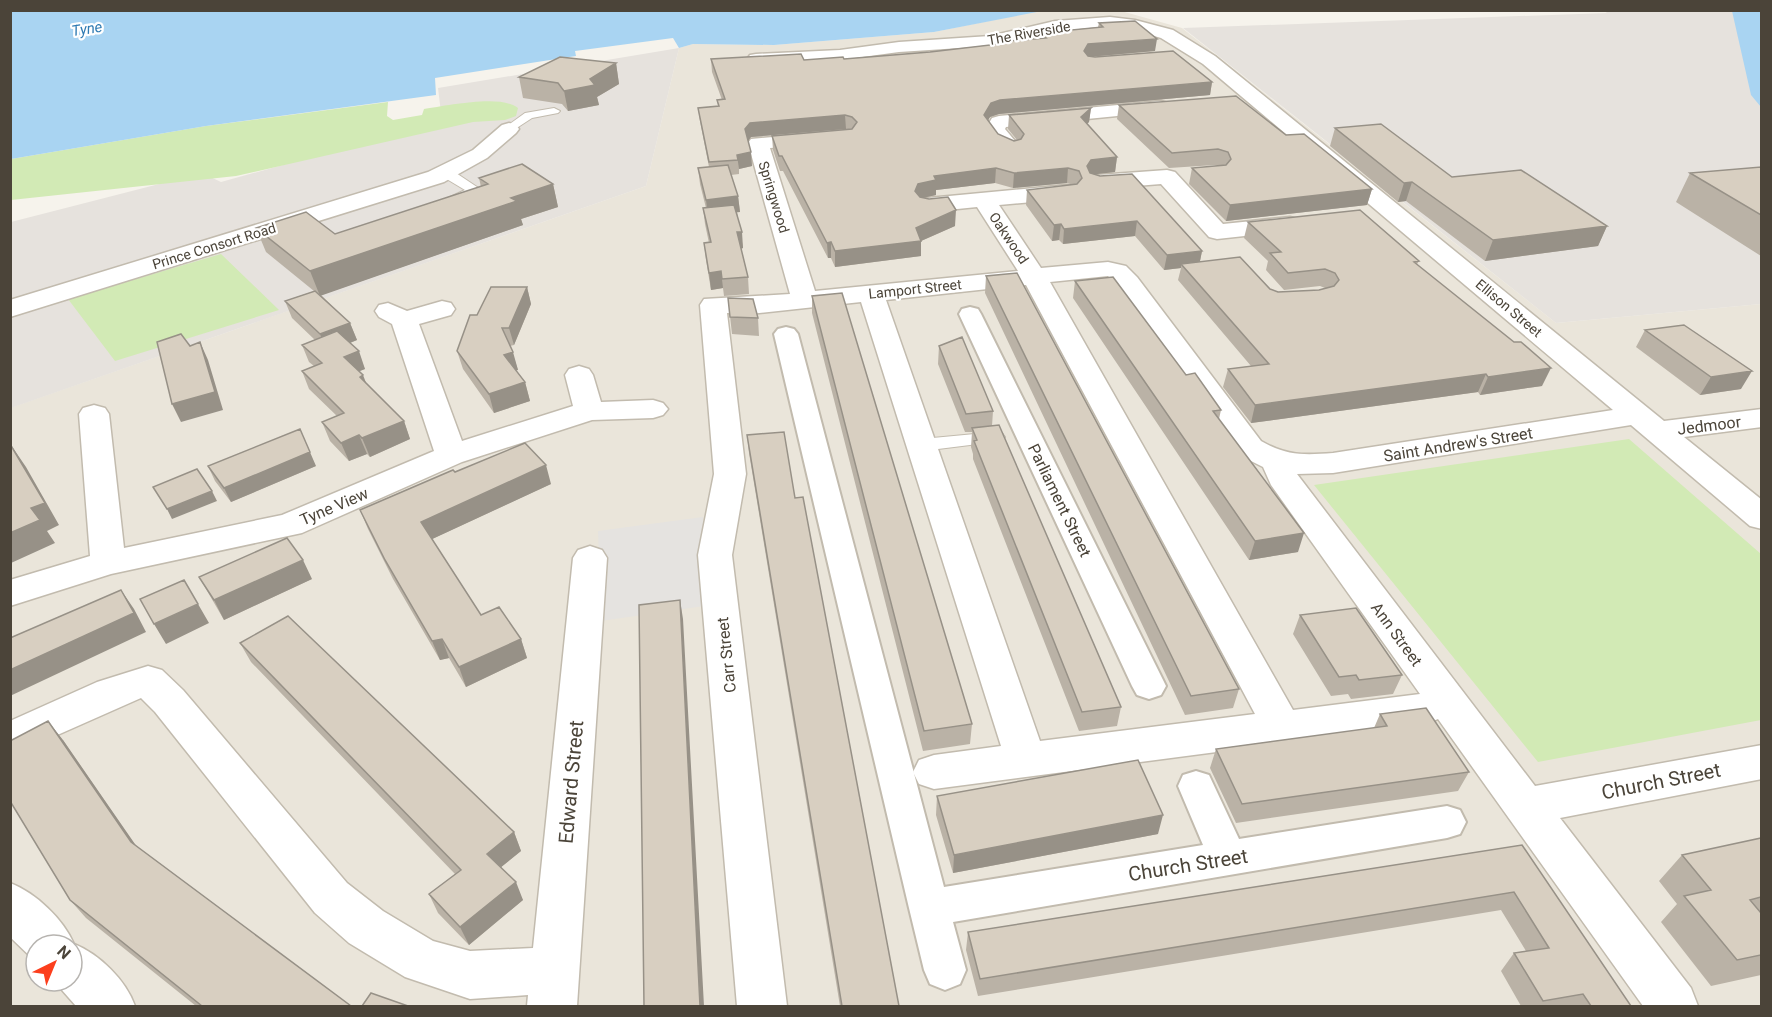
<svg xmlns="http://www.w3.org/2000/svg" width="1772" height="1017" font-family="Roboto,sans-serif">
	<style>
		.residential { fill: #eae5da; fill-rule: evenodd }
		.industrial { fill: #e6e2dd }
		.green { fill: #d2eab5 }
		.parking { fill: #e5e3e0 }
		.water { fill: #a9d4f2 }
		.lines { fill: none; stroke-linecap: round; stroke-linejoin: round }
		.service-casing { stroke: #c2bbae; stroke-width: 2 }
		.pedestrian-casing { stroke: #c2bbae; stroke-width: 4 }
		.minor-casing { stroke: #c2bbae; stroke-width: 3 }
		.service { fill: #fff; fill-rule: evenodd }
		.pedestrian { fill: #fff; fill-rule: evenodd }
		.minor { fill: #fff; fill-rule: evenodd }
		.wall { fill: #bab2a6 }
		.shaded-wall { fill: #979187 }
		.building { fill: #d8cfc1; stroke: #979187; stroke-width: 1.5 }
		.labels { text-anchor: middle; stroke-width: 4.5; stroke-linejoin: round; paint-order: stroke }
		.far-street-label { font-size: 14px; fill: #4b4439; stroke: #fff }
		.far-water-label { font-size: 15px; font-style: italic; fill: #2e7ab2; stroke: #fff }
		.street-label { font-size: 16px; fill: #4b4439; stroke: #fff }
		.near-street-label { font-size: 20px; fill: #4b4439; stroke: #fff }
	</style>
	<rect width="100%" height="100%" fill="#f6f3ec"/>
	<path class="residential" d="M1042 10 1121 11 1182 28 1556 323 1761 304V1006H11L10 408 646 186 679 48 693 44 774 45 934 32ZM36 945H72V981H36Z"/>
	<path class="industrial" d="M1603 10 1761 11V304L1556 323 1183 28 1607 13Z
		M679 48 646 186 11 408V222L202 173 221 182 442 121 438 88Z"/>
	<path class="green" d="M388 102 387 116 393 120 422 115 424 109C446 106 501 94 518 108L516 116 505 120 473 122 236 176 11 200V159L206 126Z
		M221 254 279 310 115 361 68 299Z
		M1629 439 1761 554V720L1538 762 1314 485Z"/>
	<path class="parking" d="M703 517 711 605 601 621 598 531Z"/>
	<path class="water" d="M11 11H1042L934 32 774 45 693 44 679 48 673 38 575 51 576 56 435 78 436 95 206 126 11 159Z
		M1732 11H1761V107L1751 95Z"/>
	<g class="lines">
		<defs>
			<path id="service" d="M554 108 560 111 558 113 532 118 509 133 503 129 525 113Z
				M445 168 450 169 483 191 481 194 455 202 450 201 448 198 465 190 440 175 439 172Z
				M996 432 1002 433 1005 437 1002 441 922 451 916 449 913 445 916 441 922 439Z"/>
			<path id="pedestrian" d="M970 307 978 309 981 314 1166 686 1161 695 1149 699 1137 695 1132 686 959 314 962 309Z
				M786 327 794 329 798 334 944 887 1203 845 1178 786 1183 775 1196 771 1209 775 1239 839 1447 806 1460 810 1466 822 1460 834 1447 838 953 922 966 970 960 984 945 990 930 984 924 970 909 908 774 334 778 329Z"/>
			<path id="minor" d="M1110 17 1135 20 1173 30 1215 56 1664 421 1762 409V427L1684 437 1762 500V529L1750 526 1631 425 1333 473 1297 474 1535 786 1762 745V779L1560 818 1691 988 1698 1006H1643L1438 719 1423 725 934 789 919 784 913 772 919 760 934 755 1001 746 861 302 750 314 727 313 746 474 732 555 787 1006H737L698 555 714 474 700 305 704 299 790 294 748 143 751 139 817 133 824 135 827 139 824 143 817 145 770 148 815 291 1018 271 977 207 928 212 920 210 917 205 920 200 928 198 1067 185 1075 187 1078 192 1075 197 1067 199 999 205 1041 268 1108 262 1126 266 1137 277 1261 441C1287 456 1304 455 1333 453L1613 410 1203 64 1161 38 1134 30 1110 27 1055 31 990 46 899 52 840 60 756 64 750 63 747 59 750 55 756 54 840 50 899 42 990 36 1055 21ZM1108 276 1119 287 1239 455 1263 467 1271 485 1420 694 1293 710 1050 282ZM1026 285 1255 714 1040 741 886 300Z
				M1161 101 1168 103 1171 107 1168 111 1006 127 1005 129 1021 148 1018 152C1002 156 994 142 985 130L992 118 999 116Z
				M509 123 516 125 519 129 516 133 487 158 444 182 10 317V300L428 172 473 150 502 125Z
				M1167 170 1175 172 1223 224 1290 217 1298 219 1302 224 1298 229 1290 231 1217 239 1209 237 1161 184 1098 189 1090 187 1087 182 1090 177 1098 175Z
				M442 301 451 303 455 309 451 315 419 324 462 441 573 406 565 375 569 369 579 366 589 369 593 375 601 402 653 400 663 403 668 409 663 415 653 418 592 420 462 462 302 533 111 574 10 606V580L90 556 79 414 83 408 94 405 105 408 109 414 124 548 282 515 434 451 392 324 379 317 375 311 379 305 388 303 407 311Z
				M590 546 602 550 607 558 577 1006H527L528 995 470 999 405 977 349 943 315 913 155 712 141 698 10 756V721L97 682 148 666 162 670 183 690 347 883 383 911 433 941 470 951 533 948 573 558 578 550Z
				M10 883C36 893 63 919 74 944 99 954 126 980 135 1006H76L54 981H72V945H36V962L10 937Z"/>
		</defs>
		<use href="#service" class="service-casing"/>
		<use href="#pedestrian" class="pedestrian-casing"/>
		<use href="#minor" class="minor-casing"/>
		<use href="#service" class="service"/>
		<use href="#pedestrian" class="pedestrian"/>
		<use href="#minor" class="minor"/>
	</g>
	<path class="wall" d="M1099 23 1155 51 1090 57 1212 82 1210 95 999 114 990 117 988 120 998 134 1014 141 1017 140 1008 129 1009 115 1091 108 1089 122 1087 124 1117 157 1115 172 1093 174 1202 251 1200 261 1270 289 1278 292 1319 290 1325 288 1320 286 1284 290 1266 270 1268 261 1244 238 1248 222 1419 261 1417 264 1542 386 1480 395 1478 392 1251 423 1223 387 1228 369 1251 366 1178 280 1181 268 1164 270 1135 236 1063 244 1059 240 1052 241 1026 205 1027 190 1073 185 1067 183 1013 188 995 183 936 190V195L923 198 955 226 921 241V256L835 267 831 258H828L783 171H780L773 150 772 136 848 129H846L751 137 748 141 752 166 739 169V174L731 175 738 196 740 212H737L743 248 741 249 748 277 749 294 724 296 723 288 711 290 706 260 704 243H709L705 224 703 208H706L700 184 698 168 709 167 700 121 698 108 718 106 717 100H722L712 72 711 59 804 60 844 59 930 52 997 44V42L1040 39V33L1098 27Z
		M616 63 619 84 597 97 599 105 568 111 562 104 523 98 519 77Z
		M1119 105 1286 135 1372 189 1367 205 1226 221 1189 184 1192 168 1218 166 1215 165 1169 168 1117 119Z
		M1335 128 1452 177 1607 226 1598 246 1485 261 1406 201 1398 202 1330 146Z
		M1761 167V256L1676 202 1690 173Z
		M479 178 553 184 558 207 521 219 523 225 321 295 350 323 357 340 350 343 365 369 359 371 366 383 404 421 410 439 370 457 367 454 349 461 330 441 322 422 337 416 309 389 302 371 314 366 309 362 302 345 315 340 292 318 285 301 314 291 266 252 256 228 335 234 481 187Z
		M986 276 1239 689 1233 708 1185 715 985 293Z
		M1075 281 1186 375 1221 410 1219 419 1298 552 1249 560 1073 298Z
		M527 287 531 304 514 345 510 346 518 370H516L525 382 530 401 494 413 463 369 457 351Z
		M812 296 972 724 970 744 923 751 812 313Z
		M728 298 758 318 759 336 732 334Z
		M1645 330 1741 389 1700 395 1636 347Z
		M939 346 993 411 992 426 1121 707 1117 726 1079 731 973 459V454L971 447 972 432H965L938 364Z
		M747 435 899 1006H840L749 453Z
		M208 466H316L231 502 215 481Z
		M455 472 551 484 432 539 481 615 521 639 527 658 466 687 449 658 440 660 393 579 368 529 360 510Z
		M199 577 312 579 224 620Z
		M1300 615 1402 675 1393 694 1351 699 1348 694 1331 696 1293 634Z
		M240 643 514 832 521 851 501 867 523 900 469 945 438 913 429 894 455 874 251 662Z
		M1380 714 1469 772 1458 791 1236 823 1210 768 1216 749 1374 728Z
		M63 740 135 845 351 1006H196L86 918 70 900Z
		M937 796 1158 834 953 873 936 815Z
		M1761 838V975L1711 986 1661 922 1677 904 1659 881 1682 855Z
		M1522 845 1631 1006H1521L1501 971 1514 953 1526 951 1501 910 978 996 966 950 968 932Z"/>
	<path class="shaded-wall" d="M1157 39 1155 51 1087 57 1084 51 1088 44Z
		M616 63 619 84 597 97 599 105 568 111 564 91 590 79Z
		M1212 82 1210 95 999 114 990 117 983 129 984 115 991 103 1000 100Z
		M1091 108 1089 122 1079 131 1081 117Z
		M845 115 846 129 751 137 746 144 745 129 750 123Z
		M751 152 752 166 739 169 737 155Z
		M1117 157 1115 172 1089 175 1087 166 1091 160Z
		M996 168 995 183 936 190V195L918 199 915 191 918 184 934 176Z
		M1068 168 1067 183 1013 188 1014 173Z
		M1412 182 1406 201 1398 202 1404 183Z
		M553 184 558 207 521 219 523 225 320 296 310 271 511 198Z
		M1372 189 1367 205 1226 221 1230 205Z
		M738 196 740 212 708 216 706 200Z
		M956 210 955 226 921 241V256L835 267V251L916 228Z
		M1137 221 1135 236 1063 244 1064 229Z
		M1061 224 1059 240 1052 241 1054 225Z
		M1607 226 1598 246 1485 261 1493 240Z
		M737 232H742L743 248 739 249Z
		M831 242V258H828L827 243Z
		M1202 251 1199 266 1181 264V268L1164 270 1167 255Z
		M721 271 723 288 711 290 709 273Z
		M527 287 531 304 514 345 509 328Z
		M350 323 357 340 327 352 320 334Z
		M200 342 208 360 223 410 181 422 172 404Z
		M359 351 365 369 350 375 344 357Z
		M513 352 518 370 509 372 504 355Z
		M1551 368 1542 386 1480 395 1488 377Z
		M1752 371 1741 389 1700 395 1711 377Z
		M1486 374 1478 392 1251 423 1255 405Z
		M363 375 370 393 360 377Z
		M525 382 530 401 494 413 489 394Z
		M404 421 410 439 370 457 362 438Z
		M300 429 316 466 231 502 224 488Z
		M359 435 367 454 349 461 341 443Z
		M11 445 26 467 59 525 47 531 55 543 11 563 10 533 31 508Z
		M546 465 551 484 428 541 421 522Z
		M212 491 217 501 172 519 167 509Z
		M1304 533 1298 552 1249 560 1255 541Z
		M303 560 312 579 224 620 214 600Z
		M121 590 134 609 146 632 10 696V670Z
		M680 600 683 619 704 1006H700Z
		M198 604 209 623 166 644 154 624Z
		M442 639 449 658 440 660 432 641Z
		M521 639 527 658 466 687 459 667Z
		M48 721 63 740 146 860 131 842Z
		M1163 815 1158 834 953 873 954 855Z
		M514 832 521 851 495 872 487 854Z
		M516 882 523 900 469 945 460 927Z"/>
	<path class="building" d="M1135 21 1157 39 1088 44 1084 51 1088 56 1095 57 1173 51 1212 82 1000 100 991 103 984 115 998 134 1014 141 1021 139 1024 134 1009 115 1091 108 1081 117 1117 157 1091 160 1087 166 1090 173 1100 176 1132 174 1202 251 1167 255 1137 221 1064 229 1061 224 1054 225 1027 190 1077 184 1082 178 1079 171 1068 168 1014 173 996 168 934 176 936 180 918 184 915 191 920 197 929 199 948 197 956 210 916 228 921 241 835 251 831 242 827 243 782 156H779L772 136 852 129 857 122 852 117 845 115 750 123 745 129 751 152 737 155 738 160 709 162 698 108 719 106 717 100 725 99 711 59 801 54 804 60 843 57 844 59 930 52 999 44 997 42 1046 38 1040 33 1103 27 1099 23Z
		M560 57 616 63 590 79 595 85 564 91 558 83 519 77Z
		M1236 96 1286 135 1304 134 1372 189 1230 205 1192 168 1226 165 1231 159 1228 152 1218 149 1172 153 1119 105Z
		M1381 124 1452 177 1521 170 1607 226 1493 240 1412 182 1404 183 1335 128Z
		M522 164 553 184 511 198 517 201 310 271 256 228 306 212 335 234 488 184 479 178Z
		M728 165 738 196 706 200 698 168Z
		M1761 167V215L1690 173Z
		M734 205 742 232H737L748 277 722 279 721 271 709 273 704 243 711 242 703 208Z
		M1360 210 1419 261 1414 262 1514 342H1521L1551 368 1488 377 1486 374 1255 405 1228 369 1269 364 1181 264 1240 257 1270 289 1278 292 1319 290 1334 286 1339 280 1335 273 1325 269 1288 273 1270 253 1281 252 1248 222Z
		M1017 273 1239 689 1191 696 986 276Z
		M1113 277 1186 375 1195 373 1221 410 1213 411 1304 533 1255 541 1075 281Z
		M491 287H527L509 328H502L513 352 504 355 525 382 489 394 457 351 470 315H477Z
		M315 291 350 323 320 334 285 301Z
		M842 293 972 724 924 731 812 296Z
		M728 298 753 299 758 318 730 317Z
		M1684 325 1752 371 1711 377 1645 330Z
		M337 331 359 351 344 357 363 375 360 377 404 421 362 438 359 435 341 443 322 422 344 413 302 371 322 363 302 345Z
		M181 334 190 346 200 342 215 392 172 404 157 342Z
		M962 337 993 411 966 414 939 346Z
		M999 425 1121 707 1082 712 974 441 977 440 972 428Z
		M300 429 310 452 224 488 208 466Z
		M784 432 795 498 803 497 899 1006H842L747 435Z
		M525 443 546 465 421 522 481 615 499 607 521 639 459 667 442 639 432 641 385 560 360 510 453 470 455 472Z
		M10 444 45 503 31 508 40 520 10 533Z
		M197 469 212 491 167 509 153 487Z
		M287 538 303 560 214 600 199 577Z
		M184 580 198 604 154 624 140 599Z
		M121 590 134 613 10 670V638Z
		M680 600 700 1006H644L639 605Z
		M1356 608 1402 675 1359 680 1356 675 1339 677 1300 615Z
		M288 616 514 832 487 854 516 882 460 927 429 894 461 870 240 643Z
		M1426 708 1469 772 1242 804 1216 749 1387 726 1380 714Z
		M48 721 131 842 351 1006H202L70 900 10 801V741Z
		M1138 760 1163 815 954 855 937 796Z
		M1761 838V897L1750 900 1761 913V955L1737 960 1684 896 1711 890 1682 855Z
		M1522 845 1631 1006H1591L1583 994 1543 1001 1514 953 1549 948 1514 892 980 979 968 932Z
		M371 993 408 1006H362Z"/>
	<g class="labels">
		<g class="far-street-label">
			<text transform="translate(1029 33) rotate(-10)" y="5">The Riverside</text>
			<text transform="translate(774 197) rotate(73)" y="5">Springwood</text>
			<text transform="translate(1009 238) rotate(56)" y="5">Oakwood</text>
			<text transform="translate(214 246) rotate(-17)" y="5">Prince Consort Road</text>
			<text transform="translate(915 289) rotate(-6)" y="5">Lamport Street</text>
			<text transform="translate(1509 308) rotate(40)" y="5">Ellison Street</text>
		</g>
		<g class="far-water-label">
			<text transform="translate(87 29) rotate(-9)" y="5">Tyne</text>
		</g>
		<g class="street-label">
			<text transform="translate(1709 425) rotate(-7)" y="6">Jedmoor</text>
			<text transform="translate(1458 444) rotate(-9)" y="6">Saint Andrew's Street</text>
			<text transform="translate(1060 500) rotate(64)" y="6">Parliament Street</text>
			<text transform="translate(334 506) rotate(-23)" y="6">Tyne View</text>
			<text transform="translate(1397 634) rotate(54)" y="6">Ann Street</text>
			<text transform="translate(726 655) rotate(-96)" y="6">Carr Street</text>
		</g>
		<g class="near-street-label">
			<text transform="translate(1661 781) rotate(-11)" y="7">Church Street</text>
			<text transform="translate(571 782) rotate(-85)" y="7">Edward Street</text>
			<text transform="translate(1188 865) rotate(-9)" y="7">Church Street</text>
		</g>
	</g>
	<rect width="1772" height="1017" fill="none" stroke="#4b4439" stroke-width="24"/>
	<g transform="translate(54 963) rotate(43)"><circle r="28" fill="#ffffff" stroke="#b7b4b0" stroke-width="1.5"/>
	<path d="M0-4.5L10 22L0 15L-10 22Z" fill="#fc3f1d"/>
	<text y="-9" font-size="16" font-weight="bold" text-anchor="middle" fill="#4b4439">N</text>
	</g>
</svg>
